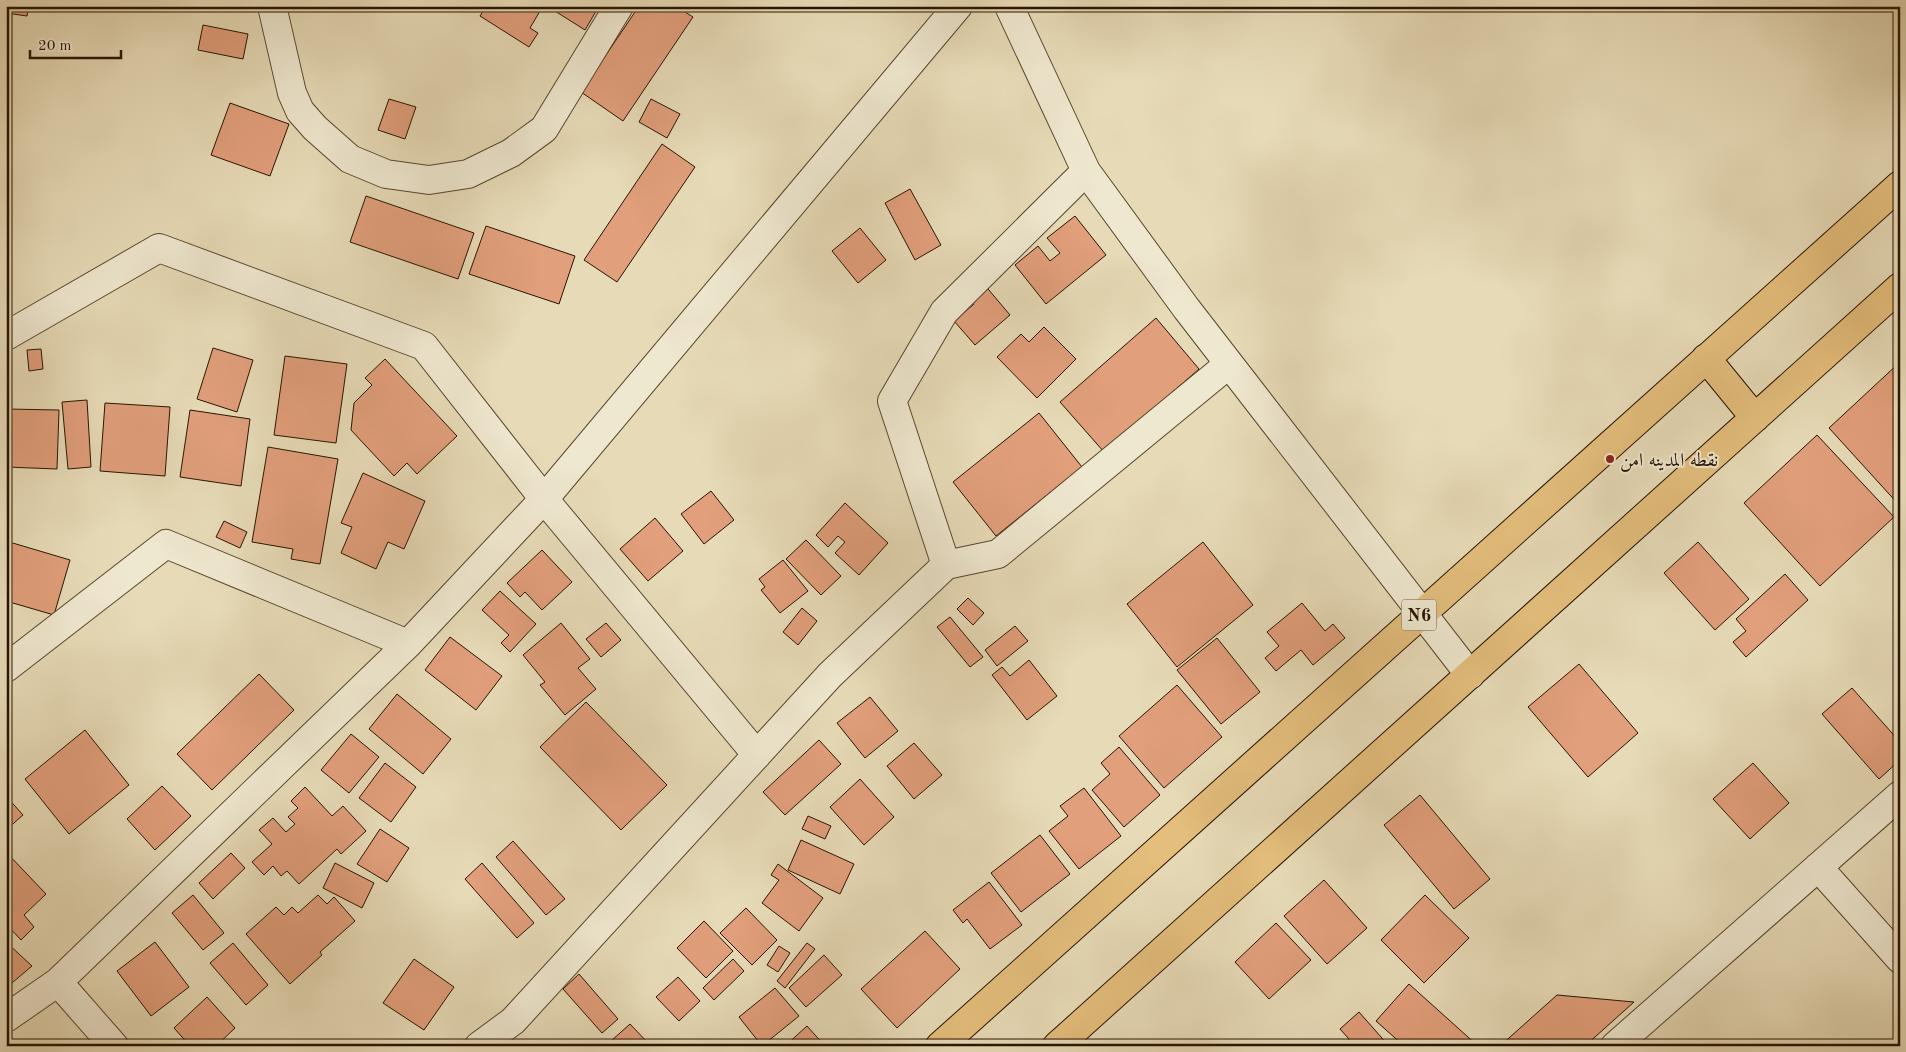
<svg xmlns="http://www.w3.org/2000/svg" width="1906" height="1052" font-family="'Old Standard TT',Amiri,serif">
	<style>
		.building { fill: #e19f7b; stroke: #281400 }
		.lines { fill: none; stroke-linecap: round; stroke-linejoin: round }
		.minor-casing { stroke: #58462e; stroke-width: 30 }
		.primary-casing { stroke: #281400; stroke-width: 30 }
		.minor { stroke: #efe8d0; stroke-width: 28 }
		.primary { stroke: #e4be7c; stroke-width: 28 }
		.poi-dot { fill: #8f2418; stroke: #efe8d0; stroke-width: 2 }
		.labels { text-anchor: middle; stroke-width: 4; stroke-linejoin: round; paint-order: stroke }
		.shield { fill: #efe8d0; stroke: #64543e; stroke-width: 1 }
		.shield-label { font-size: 18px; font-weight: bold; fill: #281400 }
		.poi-label { font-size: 19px; fill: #281400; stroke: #efe8d0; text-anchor: start }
	</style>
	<rect width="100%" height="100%" fill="#e7dbb7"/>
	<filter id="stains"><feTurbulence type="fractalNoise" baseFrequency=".004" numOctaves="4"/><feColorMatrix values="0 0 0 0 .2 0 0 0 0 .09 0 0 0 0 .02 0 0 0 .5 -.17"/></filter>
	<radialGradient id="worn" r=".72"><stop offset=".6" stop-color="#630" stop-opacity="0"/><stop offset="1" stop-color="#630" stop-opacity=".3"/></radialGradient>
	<path class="building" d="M6 6H29L27 16 6 13Z
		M486 6H543L530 28 538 33 529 47 480 16Z
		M547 6H599L585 30Z
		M639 6H676L693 17 623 121 581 92Z
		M203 25 248 34 243 59 198 50Z
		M389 99 416 107 405 139 378 130Z
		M651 99 680 114 667 138 639 122Z
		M230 103 289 124 270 176 211 155Z
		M662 144 695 167 617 282 584 260Z
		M910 189 941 245 915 260 885 203Z
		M366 196 474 233 458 279 350 242Z
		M1075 216 1106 255 1046 304 1015 265 1038 246 1050 261 1060 253 1047 238Z
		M486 226 575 256 559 304 469 274Z
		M860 228 886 260 858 283 832 251Z
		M983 283 1010 315 975 345 954 321 974 304 967 297Z
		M1156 318 1199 369 1104 452 1060 402Z
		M1044 327 1076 359 1037 398 997 357 1021 334 1029 342Z
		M213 348 253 360 237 412 197 399Z
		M41 349 43 369 29 371 27 350Z
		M285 356 347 364 336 443 274 435Z
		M385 359 457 436 417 474 407 463 394 476 351 430 354 403 372 385 365 378Z
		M1900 362V506L1829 428Z
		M87 400 91 467 68 469 62 402Z
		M105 403 170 407 165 476 100 471Z
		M6 409 59 410 57 469 6 467Z
		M190 410 250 419 241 486 180 477Z
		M1039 413 1082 467 996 536 953 482Z
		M1817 435 1894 517 1820 586 1744 503Z
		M268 447 338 459 320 564 291 559 293 549 252 542Z
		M363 473 425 501 404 549 388 542 376 569 341 553 352 527 341 523Z
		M711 491 734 520 704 544 681 514Z
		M845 503 888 543 859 575 835 553 845 542 838 536 828 547 816 535Z
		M655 518 683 551 648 581 620 549Z
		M224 521 247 532 240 548 216 537Z
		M806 540 841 576 821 595 786 559Z
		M6 541 70 560 54 615 6 601Z
		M1203 542 1253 605 1177 667 1127 604Z
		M1698 542 1749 599 1715 630 1664 573Z
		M542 550 572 582 542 610 525 592 520 597 507 583Z
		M783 560 808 591 780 613 761 590 765 587 759 579Z
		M1785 574 1808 600 1746 657 1733 642 1746 631 1736 619Z
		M500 591 536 624 510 652 501 643 509 635 482 610Z
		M968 598 984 613 973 625 957 609Z
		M1302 603 1325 631 1333 624 1345 638 1313 665 1301 650 1276 671 1265 658 1279 646 1267 632Z
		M802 608 817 621 798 645 783 632Z
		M950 617 983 657 970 667 937 627Z
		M561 623 590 659 578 668 596 689 565 715 540 685 545 682 523 655Z
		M606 623 621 640 601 657 586 639Z
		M1015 626 1028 641 997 666 985 650Z
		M450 637 502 676 476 710 425 670Z
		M1217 638 1260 692 1221 724 1177 670Z
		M1029 660 1057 696 1027 720 992 675 1002 667 1010 676Z
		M1579 664 1638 733 1588 777 1528 707Z
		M259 674 294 710 212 790 177 754Z
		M1177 685 1222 737 1164 788 1119 736Z
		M1852 688 1900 742V760L1879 779 1822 714Z
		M397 694 451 739 423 774 369 729Z
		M870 697 898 731 865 758 837 723Z
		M586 702 667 785 621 830 540 747Z
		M85 730 129 785 69 834 25 779Z
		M351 734 379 757 349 793 321 770Z
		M819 740 841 764 785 815 763 792Z
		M914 743 942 775 914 799 887 766Z
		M1119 747 1160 795 1124 827 1092 790 1110 774 1101 763Z
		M385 763 416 787 391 822 359 798Z
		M1753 763 1789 803 1750 839 1713 799Z
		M860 779 894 817 864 845 830 807Z
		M162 786 191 816 155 850 127 819Z
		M305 787 332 816 343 806 366 831 341 854 337 849 299 884 287 871 281 876 273 866 264 875 252 862 272 844 259 830 273 818 286 832 295 824 288 817 298 808 291 801Z
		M1084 788 1121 836 1079 869 1049 831 1068 816 1060 806Z
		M1420 795 1490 879 1454 909 1384 825Z
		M6 796 23 815 6 830Z
		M808 816 831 826 825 839 802 829Z
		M380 829 409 848 387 882 357 864Z
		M1040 835 1070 874 1021 912 991 873Z
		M801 840 854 864 840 894 788 870Z
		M513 841 565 899 546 915 496 857Z
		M6 852 46 894 24 915 34 927 21 940 6 924Z
		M231 853 245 868 213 899 199 883Z
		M335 863 374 883 362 908 323 888Z
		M482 863 534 923 517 938 465 879Z
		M778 864 823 898 799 931 762 903 779 880 771 875Z
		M1324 880 1367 928 1327 964 1284 916Z
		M989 882 1022 925 990 949 967 919 963 923 953 910Z
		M193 895 224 933 203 950 172 913Z
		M318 895 327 904 334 897 355 921 320 952 322 955 290 984 246 934 276 907 284 915 292 907 298 913Z
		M1425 895 1469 938 1424 983 1381 940Z
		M746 908 777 940 752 965 720 933Z
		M704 921 733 951 706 978 677 948Z
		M1276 923 1311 960 1269 999 1235 962Z
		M925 931 960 969 897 1028 861 989Z
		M6 942 32 966 6 988Z
		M155 942 189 987 151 1016 117 971Z
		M233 943 268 985 246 1005 210 963Z
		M807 943 815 949 785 988 777 981Z
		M779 946 790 953 778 972 767 965Z
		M824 955 842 975 806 1007 789 988Z
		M414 959 454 987 424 1030 383 1003Z
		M733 959 744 971 714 1000 703 988Z
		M579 974 618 1019 602 1033 563 989Z
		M678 977 700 1001 679 1021 656 997Z
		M1409 984 1478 1046H1404L1376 1021Z
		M775 988 799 1016 762 1046 739 1017Z
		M1557 995 1634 1002 1585 1046H1500Z
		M207 997 235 1028 216 1046H190L174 1028Z
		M1359 1012 1389 1046H1341L1349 1039 1340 1029Z
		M630 1024 649 1044 647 1046H615L611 1041Z
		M807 1026 825 1046H785Z"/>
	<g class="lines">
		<defs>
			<path id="minor" d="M272 6 292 93 300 111 315 128 350 159 386 174 429 180 468 174 511 153 544 129 619 6
				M1009 6 1086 171 1186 308 1470 675
				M6 336 159 248 424 346 544 499 757 755
				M946 565 998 554 1229 364
				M6 668 166 544 408 644
				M1818 867 1900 959
				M58 982 114 1046
				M6 1018 58 982 408 644 544 499 958 6
				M479 1046 513 1021 830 675 946 565 892 401 944 312 1086 171
				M1615 1046 1900 795"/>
			<path id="primary" d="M1706 358 1755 418
				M940 1046 1900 185
				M1057 1046 1900 287"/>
		</defs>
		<use href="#minor" class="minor-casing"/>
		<use href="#primary" class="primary-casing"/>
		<use href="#minor" class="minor"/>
		<use href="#primary" class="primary"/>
	</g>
	<circle class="poi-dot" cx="1610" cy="459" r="5"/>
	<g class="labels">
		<rect class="shield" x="1401.5" y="599.5" width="35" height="31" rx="4"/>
		<g class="shield-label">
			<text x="1419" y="621">N6</text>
		</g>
		<g class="poi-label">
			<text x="1620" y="466">نقطه المدينه امن</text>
		</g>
	</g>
	<rect width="1906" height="1052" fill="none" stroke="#e7dbb7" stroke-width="25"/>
	<rect x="8" y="8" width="1891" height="1037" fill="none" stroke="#281400" stroke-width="2.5"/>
	<rect x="12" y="12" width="1881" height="1027" fill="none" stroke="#281400"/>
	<path d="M30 50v8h91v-8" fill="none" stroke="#281400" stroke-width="2.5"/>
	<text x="38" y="50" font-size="15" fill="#281400" stroke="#efe8d0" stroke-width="4" paint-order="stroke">20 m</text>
	<rect width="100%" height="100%" filter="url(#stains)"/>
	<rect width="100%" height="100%" fill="url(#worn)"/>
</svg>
